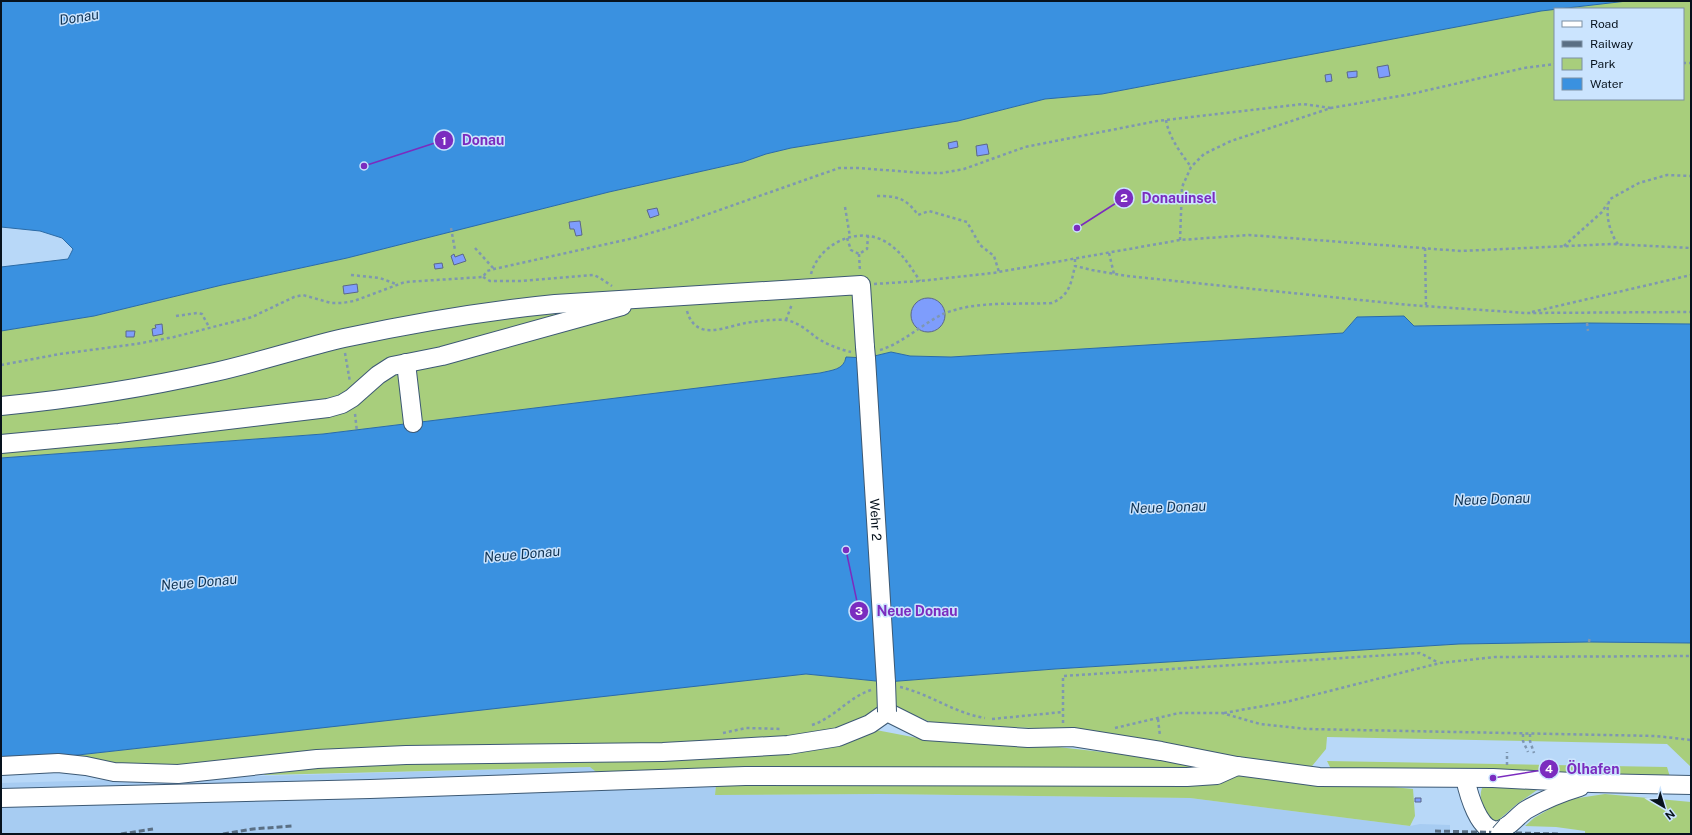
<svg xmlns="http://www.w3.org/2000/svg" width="1692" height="835" font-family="'Public Sans',sans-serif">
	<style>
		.built { fill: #a7ccf2 }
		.green { fill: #a8ce7c }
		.water { fill: #3a91e0; stroke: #2b6ba6 }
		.building { fill: #7e9dfc; stroke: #5b6789 }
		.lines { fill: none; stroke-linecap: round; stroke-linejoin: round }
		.minor-casing { stroke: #3d5974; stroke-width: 20 }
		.path { stroke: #7e97b1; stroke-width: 2.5; stroke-dasharray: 3 3; stroke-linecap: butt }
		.minor { stroke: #fff; stroke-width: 18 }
		.rail { stroke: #5a6f84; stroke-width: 3; stroke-dasharray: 6 3; stroke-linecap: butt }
		.minor-bridge-casing { stroke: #3d5974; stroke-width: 20; stroke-linecap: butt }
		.minor-bridge { stroke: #fff; stroke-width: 18 }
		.labels { text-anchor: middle; stroke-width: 3; stroke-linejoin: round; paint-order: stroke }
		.street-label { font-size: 13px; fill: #07121d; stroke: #cbe4fe }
		.water-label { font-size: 14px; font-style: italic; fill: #103353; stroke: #cbe4fe }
		.leader { fill: none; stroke: #7b2cbf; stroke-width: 1.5 }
		.callout-dot { fill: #7b2cbf; stroke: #cbe4fe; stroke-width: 1.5 }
		.mark-label { font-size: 12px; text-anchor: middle; font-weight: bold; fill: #fff }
		.callout-label { font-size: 14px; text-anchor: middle; font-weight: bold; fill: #7b2cbf; stroke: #cbe4fe; stroke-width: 3; stroke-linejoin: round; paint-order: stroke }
	</style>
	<rect width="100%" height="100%" fill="#b8d8f8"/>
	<path class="built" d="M591 767 600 775 717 774 715 795 878 794 1190 798 1410 826 1420 824 1450 825V834H1V783Z"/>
	<path class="green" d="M1627 1H1691V324L1587 323 1414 326 1404 316 1357 317 1343 333 951 357 910 356 891 352 866 358 846 357C844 370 832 370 820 373L323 434 1 458V331L94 316 222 285 347 258 609 192 743 162 766 154 791 148 958 121 1045 99 1102 94 1254 65 1551 3 1555 9V99H1683V9H1558Z
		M1589 642 1691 643V767L1667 744 1327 737 1326 749 1308 771 1076 729 963 726 930 722 912 714 870 716 819 736 163 770 60 757 806 674 886 682 1055 669 1459 644Z
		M876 730 923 739 1058 747 1173 760 1198 765 1201 772 1314 784H1363L1413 789 1415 816 1410 826 1190 798 878 794 715 795 717 774 600 775 590 767 265 775 259 771 274 767 555 760Z
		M1327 761 1667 767 1670 777 1332 771Z
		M1485 783 1540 788 1517 804 1495 823C1484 816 1475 795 1485 783Z
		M1605 794 1691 802V834H1585V831L1556 827 1525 826 1534 818 1565 800Z"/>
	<path class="water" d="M1 1H1627L1541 11 1102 94 1045 99 958 121 791 148 766 154 743 162 609 192 347 258 222 285 94 316 1 331V267L68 259 73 249 62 238 40 231 1 227Z
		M1404 316 1414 326 1587 323 1691 324V643L1589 642 1459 644 1055 669 886 682 806 674 60 757 1 760V458L323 434 820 373C832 370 844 370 846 357L866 358 891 352 910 356 951 357 1343 333 1357 317Z"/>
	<path class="building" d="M1388 65 1390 76 1379 78 1377 67Z
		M1357 71V77L1348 78 1347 72Z
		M1331 74 1332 81 1326 82 1325 75Z
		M957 141 958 147 949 149 948 143Z
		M987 144 989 154 977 156 976 146Z
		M657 208 659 215 650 218 647 210Z
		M580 221 582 235 576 236 574 229H570L569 222Z
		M454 254 455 257 463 254 466 261 454 265 451 256Z
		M442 263 443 268 435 269 434 264Z
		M357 284 358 292 344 294 343 286Z
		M911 315a17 17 0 1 1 34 0a17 17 0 1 1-34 0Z
		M162 324 163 334 153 336 152 329 156 328 155 325Z
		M126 331H135L134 337H126Z
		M1415 798H1421V802H1415Z"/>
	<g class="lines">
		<defs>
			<g id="minor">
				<path id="s1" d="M866 358 886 682"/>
				<path d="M406 363 413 423"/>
				<path d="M1 406C73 399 144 388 215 372 259 362 301 348 344 338 414 323 484 311 555 304L861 285 865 347"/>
				<path d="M1 444 119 433 328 408 342 404 352 398 378 375 392 366 442 356 622 306"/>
				<path d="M1 766 58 763 86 766 114 772 178 774 317 759 406 755 663 752 718 749 788 745 838 737 870 724 887 712 925 731 1028 738 1073 737 1161 751 1237 766 1319 777 1493 778 1592 783 1691 785"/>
				<path d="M1465 778C1468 792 1479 835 1499 830 1509 828 1517 816 1526 810 1543 800 1560 793 1580 787"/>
				<path d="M1 798 370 789 745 776 1187 777 1217 775 1237 766"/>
			</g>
		</defs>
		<use href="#minor" class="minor-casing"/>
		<path class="path" d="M1683 63H1691
			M1166 120C1169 138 1181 153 1191 167
			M877 196C897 196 906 198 918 215L929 211 967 222 980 245 994 256 999 272
			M845 207 850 237
			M451 228 455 250
			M847 238 851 250 859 254 867 249 868 236
			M1180 240 1182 187 1191 167 1204 154 1231 141 1331 108 1411 94 1524 68 1555 64
			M1618 244C1610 234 1604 212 1610 199L1639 183 1667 175 1691 176
			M1564 246 1602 212 1607 204
			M475 248 494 269
			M1425 248 1426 306
			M1109 253 1114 274
			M859 254 860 272
			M1075 259V266L1092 270 1127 276 1409 305 1526 313 1691 312
			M811 274C819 244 858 225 886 242 901 251 910 266 920 281
			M351 275 380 278 396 284
			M483 277 490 281H521L594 275 600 278 612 286
			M874 284 920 281 993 273 1180 240 1249 235 1461 251 1612 244 1691 248
			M687 311C696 342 724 327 746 323 758 321 774 319 786 320 798 322 808 331 817 338 828 345 839 349 851 352
			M1532 312 1691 275
			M176 316 197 313 202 314 209 327
			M786 320 792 304
			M1587 323 1588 331
			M880 350C903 343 922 324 943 314 977 300 1016 305 1052 303 1070 295 1071 283 1075 266
			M345 353 350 382
			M1 365 60 354 136 344 174 337 252 317 294 297 303 295 331 303H342L354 301 405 282 483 277 487 271 494 269 634 238 674 226 839 168H860L921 173H942L964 169 1025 147 1157 121 1303 104 1331 108
			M355 414 357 432
			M1589 642 1590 636
			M900 687C930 694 954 713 985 718
			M1224 713 1286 702 1440 663 1495 657 1691 656
			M992 719 1063 712
			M1158 719 1160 736
			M1063 723V676L1420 653 1439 663
			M812 725C834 718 849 697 871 690
			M1115 728 1179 713H1222L1260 724 1307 729 1656 736 1691 740
			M723 733 746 728 782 729
			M1523 734V741L1528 752
			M1530 734V741L1534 753
			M1507 765V752"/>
		<use href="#minor" class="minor"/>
		<path class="rail" d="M1435 831 1558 834
			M121 834 153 829
			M223 834 253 829 292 826"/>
		<defs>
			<path id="minor-bridge" d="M865 347 866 358
				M886 682 887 712
				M1500 834 1507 826"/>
		</defs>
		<use href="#minor-bridge" class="minor-bridge-casing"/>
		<use href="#minor-bridge" class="minor-bridge"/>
	</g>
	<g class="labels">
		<g class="street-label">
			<text dy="5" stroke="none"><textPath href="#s1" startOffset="162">Wehr 2</textPath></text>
		</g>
		<g class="water-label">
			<text transform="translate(79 17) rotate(-9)" y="5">Donau</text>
			<text transform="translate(1492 499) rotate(-2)" y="5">Neue Donau</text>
			<text transform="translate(1168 507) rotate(-2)" y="5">Neue Donau</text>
			<text transform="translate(522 554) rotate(-5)" y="5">Neue Donau</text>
			<text transform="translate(199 582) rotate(-5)" y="5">Neue Donau</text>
		</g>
	</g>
	<path class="leader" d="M364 166L444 140M1077 228L1124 198M846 550L859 611M1493 778L1549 769"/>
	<g class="callout-dot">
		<circle cx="364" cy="166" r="4"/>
		<circle cx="1077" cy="228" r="4"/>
		<circle cx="846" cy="550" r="4"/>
		<circle cx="1493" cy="778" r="4"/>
		<circle cx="444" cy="140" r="10"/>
		<circle cx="1124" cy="198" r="10"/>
		<circle cx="859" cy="611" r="10"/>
		<circle cx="1549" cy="769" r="10"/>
	</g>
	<g class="mark-label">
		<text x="444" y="145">1</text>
		<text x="1124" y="202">2</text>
		<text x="859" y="615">3</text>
		<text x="1549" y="773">4</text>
	</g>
	<g class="callout-label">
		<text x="483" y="145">Donau</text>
		<text x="1179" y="203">Donauinsel</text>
		<text x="917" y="616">Neue Donau</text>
		<text x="1593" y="774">Ölhafen</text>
	</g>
	<rect width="1692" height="835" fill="none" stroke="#07121d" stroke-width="4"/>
	<rect x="1554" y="8" width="130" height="92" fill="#cbe4fe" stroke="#7d90a4"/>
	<rect x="1562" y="21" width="20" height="6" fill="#ffffff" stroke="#7d90a4"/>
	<text x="1590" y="28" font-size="12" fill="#07121d">Road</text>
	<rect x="1562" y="41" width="20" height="6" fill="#5a6f84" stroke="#7d90a4"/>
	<text x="1590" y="48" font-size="12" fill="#07121d">Railway</text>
	<rect x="1562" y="58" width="20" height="12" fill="#a8ce7c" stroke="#7d90a4"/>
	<text x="1590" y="68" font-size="12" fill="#07121d">Park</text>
	<rect x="1562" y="78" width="20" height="12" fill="#3a91e0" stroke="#7d90a4"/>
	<text x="1590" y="88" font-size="12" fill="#07121d">Water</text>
	<g transform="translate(1664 807) rotate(142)" stroke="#cbe4fe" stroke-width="3" paint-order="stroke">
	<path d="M0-3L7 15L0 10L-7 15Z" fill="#07121d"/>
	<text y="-6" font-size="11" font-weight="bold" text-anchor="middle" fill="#07121d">N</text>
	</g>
</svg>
